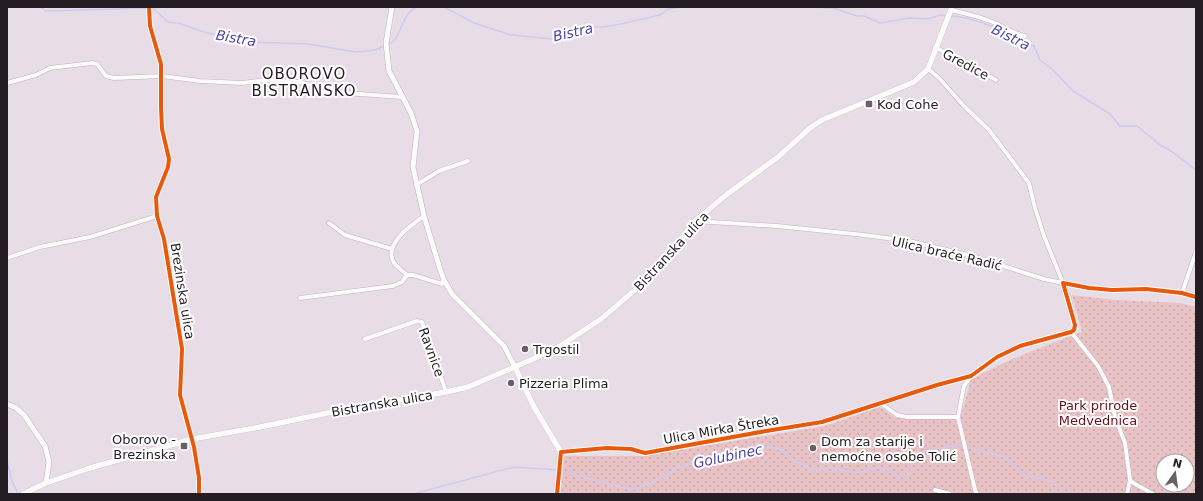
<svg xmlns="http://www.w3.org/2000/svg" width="1203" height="501" font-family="'DejaVu Sans',sans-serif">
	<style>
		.park { fill: url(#park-dots); fill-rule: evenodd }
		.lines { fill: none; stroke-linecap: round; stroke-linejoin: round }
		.stream { stroke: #cdcbf2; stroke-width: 1.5 }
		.minor-casing { stroke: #bdb4bb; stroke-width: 5 }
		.tertiary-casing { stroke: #bdb4bb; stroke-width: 6 }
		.secondary-casing { stroke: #bdb4bb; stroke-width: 6 }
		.minor { stroke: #fcfafb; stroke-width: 4 }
		.tertiary { stroke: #fcfafb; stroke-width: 5 }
		.secondary { stroke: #fcfafb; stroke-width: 5.5 }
		.cycleway-casing { stroke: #fff; stroke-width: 6 }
		.cycleway { stroke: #e8590c; stroke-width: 4 }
		.poi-dot { fill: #696067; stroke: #fff; stroke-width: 1.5 }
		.labels { text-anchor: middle; stroke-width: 4; stroke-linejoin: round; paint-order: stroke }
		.street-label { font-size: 13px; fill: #251d23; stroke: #fff }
		.poi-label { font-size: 13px; fill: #251d23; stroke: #fff; text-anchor: start }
		.park-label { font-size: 13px; fill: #69101c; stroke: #fff }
		.water-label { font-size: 14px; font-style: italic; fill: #4e45a7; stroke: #fff }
		.quarter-label { font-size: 15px; letter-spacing: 1px; fill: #251d23; stroke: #fff }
	</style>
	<defs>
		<pattern id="park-dots" width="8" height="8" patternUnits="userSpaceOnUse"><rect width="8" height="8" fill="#e9c2c5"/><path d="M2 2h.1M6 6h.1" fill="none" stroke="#c8a6a9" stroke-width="1.8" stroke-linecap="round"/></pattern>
	</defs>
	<rect width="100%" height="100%" fill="#e8dde6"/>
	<path class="park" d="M1072 295 1114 300 1180 303 1196 307V494H561L564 456H643L825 426 880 407 896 418 960 419 971 380C1006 360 1044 346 1082 332ZM1163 461H1187V485H1163Z"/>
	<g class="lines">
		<path class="stream" d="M40 7 46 11 153 8 168 22 178 23 204 32 245 42 308 44 356 52 375 50 384 46
			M444 7 474 23 511 35 553 39 566 31 581 27H604L621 24 660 15 668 9 682 7
			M809 7 833 8 857 16H864L880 23 909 18 927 19 940 15 947 16
			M951 16C978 17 1009 34 1034 46L1040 60 1053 70 1073 91 1110 114 1120 126H1137L1159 144 1174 153 1196 170
			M388 45C404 37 399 15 417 7
			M967 447 1005 457 1026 476 1047 480 1068 494
			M7 460 12 481 18 494
			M561 471 632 490 656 481 677 468 698 461 720 457 738 456 759 448 771 447 783 450 794 460 810 469 818 470 832 468 856 473 876 468 886 469 899 476 905 477 911 470 914 456C924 450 951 445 963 446
			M413 494 514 467 557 470"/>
		<defs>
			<path id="minor" d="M149 7 150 26 161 64V107L162 129 169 159 168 167 156 197 157 216 164 239 182 349 180 395 194 447 199 478V494
				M951 10C964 13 977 16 990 21 1002 26 1012 33 1025 36
				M935 47 996 80
				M7 83 36 75 50 68 92 63 97 64 106 76 114 78 162 76 200 81 242 83 266 80 298 82 345 93 402 97
				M416 185 439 171 468 161
				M695 221 777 226 864 235 909 241 972 256 1044 279 1063 283 1089 288 1112 290 1146 289 1182 293 1196 297
				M329 223 345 235 392 249
				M7 258 40 247 90 237 157 216
				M407 275C403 271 398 268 395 264 381 246 411 225 424 216
				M1182 293 1196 252
				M300 298 393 286 402 282 407 275H413L442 284 444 280
				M1071 332 1098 366 1109 387 1115 417 1125 443 1130 480 1135 484 1153 494
				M365 339 417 321 422 322 446 392
				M971 376 964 386 958 417 975 490 977 494
				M882 404 897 415 907 417H958
				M561 452 607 448 631 449 645 453 766 431 822 422 937 385 971 376 997 357 1020 346 1071 332 1074 330 1075 325 1069 298 1044 236 1035 208 1029 183 989 130 964 106 939 78 928 69
				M935 490 950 494
				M1127 494 1130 480"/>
			<path id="tertiary" d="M392 7 386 43 389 71 411 113 417 131 413 167 424 216 440 269 444 280 452 294 504 346 515 367
				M7 404 16 408 24 415 45 446 49 462 46 483"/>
			<path id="secondary" d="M515 367 534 407 561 452 557 494
				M23 494 46 483 90 468 192 439 260 427 347 409 446 392 468 387 533 359 560 346 601 319 643 283 672 252 695 221 726 195 778 157 810 128 822 120 914 82 928 69 952 7"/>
		</defs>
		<use href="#minor" class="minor-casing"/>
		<use href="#tertiary" class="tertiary-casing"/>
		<use href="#secondary" class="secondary-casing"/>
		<use href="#minor" class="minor"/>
		<use href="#tertiary" class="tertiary"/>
		<use href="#secondary" class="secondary"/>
		<defs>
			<path id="cycleway" d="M149 7 150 26 161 64V107L162 129 169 159 168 167 156 197 157 216 164 239 182 349 180 395 194 447 199 478V494
				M1063 283 1089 288 1112 290 1146 289 1182 293 1196 297
				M557 494 561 452 607 448 631 449 645 453 766 431 822 422 937 385 971 376 997 357 1020 346 1071 332 1074 330 1075 325 1063 283"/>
		</defs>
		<use href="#cycleway" class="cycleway-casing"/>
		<use href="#cycleway" class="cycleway"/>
	</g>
	<g class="poi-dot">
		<rect x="865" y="100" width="8" height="8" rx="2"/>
		<circle cx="525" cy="349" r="4"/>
		<circle cx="511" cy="383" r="4"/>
		<rect x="180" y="442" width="8" height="8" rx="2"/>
		<circle cx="813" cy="448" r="4"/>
	</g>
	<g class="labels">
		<g class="street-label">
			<text transform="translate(966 64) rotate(28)" y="5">Gredice</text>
			<text transform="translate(671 251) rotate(-47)" y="5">Bistranska ulica</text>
			<text transform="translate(947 253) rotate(13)" y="5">Ulica braće Radić</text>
			<text transform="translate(183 291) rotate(81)" y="5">Brezinska ulica</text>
			<text transform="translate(432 352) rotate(70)" y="5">Ravnice</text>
			<text transform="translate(382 403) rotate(-10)" y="5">Bistranska ulica</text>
			<text transform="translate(721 429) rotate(-10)" y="5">Ulica Mirka Štreka</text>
		</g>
		<g class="poi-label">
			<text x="877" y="109">Kod Cohe</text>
			<text x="533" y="354">Trgostil</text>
			<text x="519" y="388">Pizzeria Plima</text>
			<text x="176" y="444" text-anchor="end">Oborovo -<tspan x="176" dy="15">Brezinska</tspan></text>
			<text x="821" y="446">Dom za starije i<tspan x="821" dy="15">nemoćne osobe Tolić</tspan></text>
		</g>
		<g class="park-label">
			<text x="1098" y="410">Park prirode<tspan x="1098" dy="15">Medvednica</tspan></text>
		</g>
		<g class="water-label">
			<text transform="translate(573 32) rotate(-13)" y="5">Bistra</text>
			<text transform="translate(1011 37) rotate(26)" y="5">Bistra</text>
			<text transform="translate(236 38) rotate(10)" y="5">Bistra</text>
			<text transform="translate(728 456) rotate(-12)" y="5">Golubinec</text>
		</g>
		<g class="quarter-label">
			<text x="304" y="79">OBOROVO<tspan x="304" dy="17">BISTRANSKO</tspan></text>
		</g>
	</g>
	<rect width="1203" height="501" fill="none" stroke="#251d23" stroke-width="16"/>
	<g transform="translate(1175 473) rotate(14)"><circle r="19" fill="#ffffff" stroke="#a8a5a7"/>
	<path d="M0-3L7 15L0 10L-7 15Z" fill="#696067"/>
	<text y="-6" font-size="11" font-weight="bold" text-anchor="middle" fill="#251d23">N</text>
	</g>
</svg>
